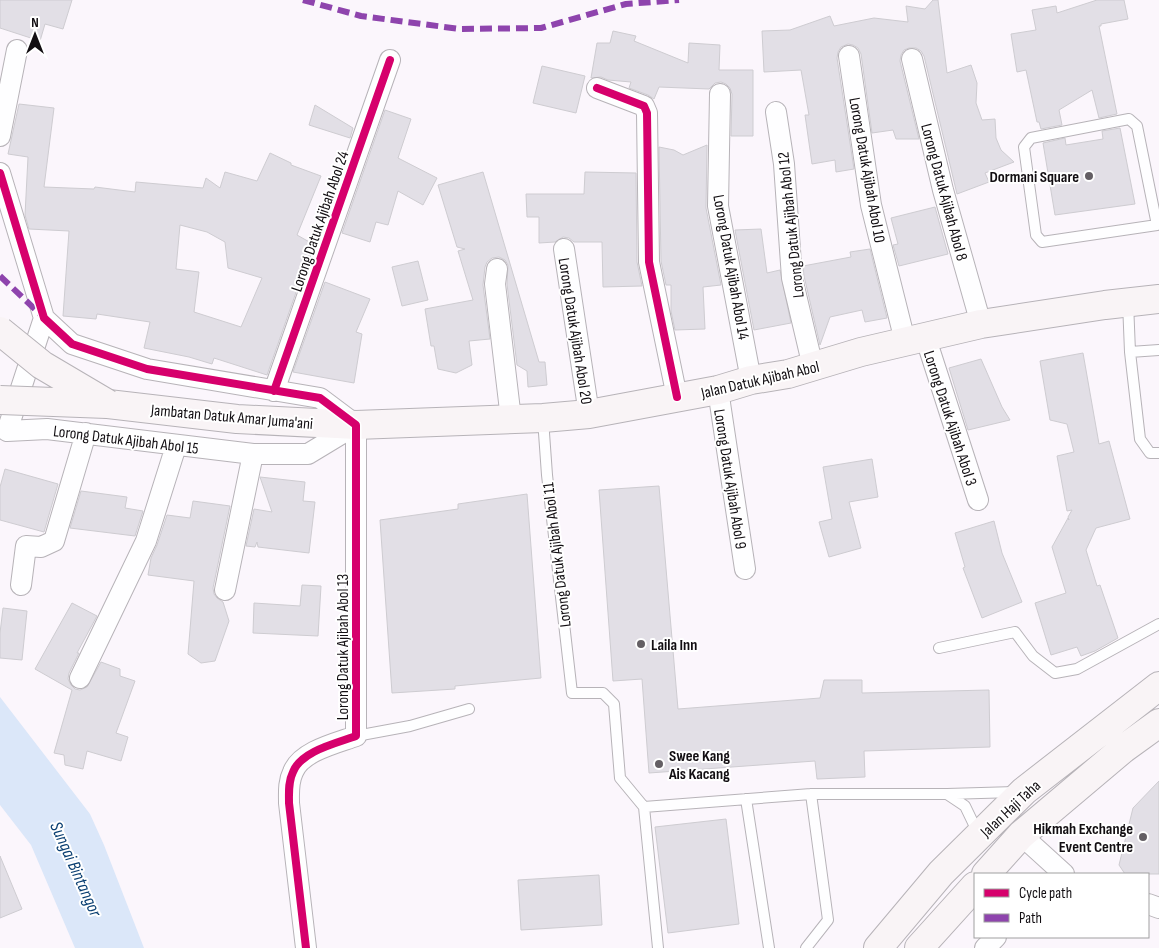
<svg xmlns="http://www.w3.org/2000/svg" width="1159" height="948" font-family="'Sofia Sans Condensed',sans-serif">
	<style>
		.water { fill: #dbe7f9 }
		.building { fill: #e2dfe6; stroke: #ceccd1; fill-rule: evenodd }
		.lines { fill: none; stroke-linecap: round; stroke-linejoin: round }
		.lane-casing { stroke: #b7b3b8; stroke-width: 12 }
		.street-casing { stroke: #b7b3b8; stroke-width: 22 }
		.secondary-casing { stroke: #b7b3b8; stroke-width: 30 }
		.lane { stroke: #fefeff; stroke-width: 10 }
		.street { stroke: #fefeff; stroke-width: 20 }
		.secondary { stroke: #f9f4f6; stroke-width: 28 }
		.secondary-bridge-casing { stroke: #b7b3b8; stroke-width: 30; stroke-linecap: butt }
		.secondary-bridge { stroke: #f9f4f6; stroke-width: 28 }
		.quiet { stroke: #8e44ad; stroke-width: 6; stroke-dasharray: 12 6; stroke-linecap: butt }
		.cycleway-casing { stroke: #fff; stroke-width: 11 }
		.cycleway { stroke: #d6006c; stroke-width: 8 }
		.poi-dot { fill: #645f64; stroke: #fff; stroke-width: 2 }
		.labels { text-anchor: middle; stroke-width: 4; stroke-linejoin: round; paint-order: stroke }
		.street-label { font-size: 16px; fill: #120e12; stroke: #fff }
		.poi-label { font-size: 16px; font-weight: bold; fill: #120e12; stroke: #fff; text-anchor: end }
		.water-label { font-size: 18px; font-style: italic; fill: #0a3f72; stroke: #fff }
	</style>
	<rect width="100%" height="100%" fill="#fbf6fc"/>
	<path class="water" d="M0 697 90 814 104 845 144 948H75L31 845 0 805Z"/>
	<path class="building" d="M0 0H72L63 29 45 24 40 41 0 28Z
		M933 0H938L947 73 971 65 977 83 976 103 982 120 995 119 996 138 1001 150 1014 162 985 173 989 182 957 194 924 56 921 51 916 48H909L904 50 901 55 900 61 919 139H896L893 130 872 133 861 54 858 48 853 45 848 44 841 47 838 52 837 58 854 169 836 172 835 160 812 164 805 115H809L801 70 764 72 762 31 790 30 830 16 834 26 874 18 908 22 906 6 925 9Z
		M1097 0H1124L1128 19 1101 24V26H1099L1117 114 1099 118 1092 90 1059 110 1062 125 1041 129 1039 122H1037L1026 70 1017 72 1011 34 1036 30 1032 10 1056 6 1057 13Z
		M613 31 636 36 634 41 688 63 689 43 720 45 719 70H753V136H731L732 94 730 88 726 84 721 82 715 83 709 89 659 87 654 99 648 95 629 88 631 82 608 80 601 77 591 78 597 43H610Z
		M542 66 585 76 576 113 533 103Z
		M19 104 54 108 44 187 94 189 95 187 135 192 136 182 203 188 206 178 220 188 225 172 257 181 270 153 291 163V165L321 176 297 235 313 244 267 375 214 358 212 364 189 357 144 348 150 322 97 314 96 319 63 316 69 231 29 229 25 215 28 157 8 154ZM180 225 207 232 225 242 228 268 262 278 241 327 194 312 199 272 176 269Z
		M315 105 353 128 350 138 309 125Z
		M385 110 411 119 398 158 437 178 423 205 398 191 388 225 376 222 370 242 342 233Z
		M1120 128 1135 204 1055 215 1043 143 1065 138 1066 145 1103 139 1102 131Z
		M707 145 706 208 721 285 703 287 705 329 675 330 671 311V285H666L661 261 659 147 674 150 683 155Z
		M483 172 539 362H545L547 385 528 387 527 371 517 365 507 284 508 265 505 260 499 257 492 258 487 262 485 267 483 285 490 339 469 341 472 365 456 373 438 369 434 346H431L425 309 473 300 458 251 465 249 457 247 438 185Z
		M585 172 636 173 637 262 642 286 603 287 602 242H574L569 238 563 237 555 242 539 243V217H527L526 194H584Z
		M935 207 948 254 899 266 893 245 898 244 891 218Z
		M761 229 767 273 780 270 791 323 754 330 735 230Z
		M870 249 887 318 865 322 862 310 830 317 820 345 804 276 803 266 851 257 850 252Z
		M418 261 428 300 402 306 392 267Z
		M325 282 370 299 356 332 362 334 354 383 293 372Z
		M1083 353 1099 444 1109 441 1130 519 1096 528 1086 550 1097 586 1100 585 1118 638 1095 651 1081 656 1077 647 1051 655 1035 603 1066 593 1052 547 1068 518 1069 520 1068 517 1072 510 1067 511 1057 456 1074 452 1067 424 1050 420 1040 361Z
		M981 359 1002 407 1010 420 968 430 949 368Z
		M872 459 878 497 849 502 861 548 829 557 819 522 832 519 823 467Z
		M5 469 58 484 44 532 0 520V487Z
		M260 477 305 482 303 501 315 502 309 553 258 547 257 542 255 547 246 546 254 509 272 512Z
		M659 486 678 709 820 698 824 680H862V693L989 690 990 747 864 751 865 777 817 779 815 761 649 773 642 679 613 681 599 490Z
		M81 491 127 497 125 508 143 511 135 536 70 528Z
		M527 494 541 678 455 686V689L392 693 380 520 458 509V504Z
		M193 501 230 506 213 588 214 594 217 598 223 602 229 621 215 661 201 663 188 654 194 581 148 575 151 558 157 545 167 515 190 518Z
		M994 521 1002 553 1022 602 982 618 963 568 965 567 955 533Z
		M302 585 321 586 318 636 253 633 254 603 300 606Z
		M72 603 97 616 77 653H79L69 673 68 679 71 685 75 689 80 690 87 687 101 662 120 669V676L135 681 116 733 128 737 121 761 87 751 83 769 65 765 64 755 54 753 72 690 35 669Z
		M3 608 27 611 22 660 0 658V633Z
		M1159 781V874H1125L1119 865 1133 808Z
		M726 819 739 924 668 933 655 827Z
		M0 856 22 909 0 918Z
		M599 875 602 925 521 930 518 880Z"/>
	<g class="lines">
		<defs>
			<path id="lane" d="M1129 119 1137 126 1157 225 1042 242 1036 235 1024 147 1031 138Z
				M1128 302 1130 352 1140 439 1150 453H1159
				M1130 352 1159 350
				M543 419 547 475 572 693H603L614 704 620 778 644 807 658 948
				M939 648 1015 632 1033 656 1055 673 1077 669 1159 624
				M356 736 410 726 469 709
				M947 794 965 806 978 833
				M746 799 769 948
				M644 807 811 794H947L1015 792
				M806 948 828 920 811 794"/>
			<path id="street" d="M849 56 871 205 905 341
				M912 59 943 190 981 324
				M597 88 644 106 647 113 649 262 677 397
				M720 94 718 206 751 380
				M776 112 784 164 792 278 813 367
				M0 136 17 50
				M0 173 44 318 72 344 147 369 320 398 356 425
				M564 249 589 414
				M497 269 495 284 511 419
				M44 318 7 431 47 429 253 454H308L356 425
				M925 336 978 500
				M718 390 745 569
				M274 391 390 60
				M21 585 26 546 41 547 54 541 86 433
				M225 590 253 454
				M80 678 146 541 176 446
				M1021 835 1064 874
				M1148 904 1159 908
				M306 948 289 803C289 793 288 782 293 772 301 751 337 743 356 736V425
				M985 948 996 937"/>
			<path id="secondary" d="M108 404 237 419 356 425 543 418 589 414 718 390 751 380 788 374 861 352 981 324 1105 305 1159 299
				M986 874 1021 835 1123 749 1159 723
				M878 948 941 873 1024 791 1159 686
				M919 948 975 886"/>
		</defs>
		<use href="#lane" class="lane-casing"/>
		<use href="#street" class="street-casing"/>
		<use href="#secondary" class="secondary-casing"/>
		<use href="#lane" class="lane"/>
		<use href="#street" class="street"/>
		<use href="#secondary" class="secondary"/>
		<defs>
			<path id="secondary-bridge" d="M0 331 42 365 108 404
				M0 400 107 404"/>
		</defs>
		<use href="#secondary-bridge" class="secondary-bridge-casing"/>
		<use href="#secondary-bridge" class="secondary-bridge"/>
		<path class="quiet" d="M303 0 361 16 460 29 541 28 626 4 679 0
			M0 276 40 314"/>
		<defs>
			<path id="cycleway" d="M597 88 644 106 647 113 649 262 677 397
				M0 173 44 318 72 344 147 369 320 398 356 425V736C337 743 301 751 293 772 288 782 289 793 289 803L306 948
				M274 391 390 60"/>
		</defs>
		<use href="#cycleway" class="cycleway-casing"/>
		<use href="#cycleway" class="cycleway"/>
	</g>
	<g class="poi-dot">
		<circle cx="1089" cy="176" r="5"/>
		<circle cx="641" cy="644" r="5"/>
		<circle cx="659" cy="764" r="5"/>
		<circle cx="1143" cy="837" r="5"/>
	</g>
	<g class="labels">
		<g class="street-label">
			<text transform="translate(868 170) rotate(80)" y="6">Lorong Datuk Ajibah Abol 10</text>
			<text transform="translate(945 192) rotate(75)" y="6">Lorong Datuk Ajibah Abol 8</text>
			<text transform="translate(319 221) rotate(-71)" y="6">Lorong Datuk Ajibah Abol 24</text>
			<text transform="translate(790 225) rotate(-96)" y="6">Lorong Datuk Ajibah Abol 12</text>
			<text transform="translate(732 267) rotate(80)" y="6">Lorong Datuk Ajibah Abol 14</text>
			<text transform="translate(576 331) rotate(81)" y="6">Lorong Datuk Ajibah Abol 20</text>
			<text transform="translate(760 379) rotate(-13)" y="6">Jalan Datuk Ajibah Abol</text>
			<text transform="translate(232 416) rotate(5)" y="6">Jambatan Datuk Amar Juma'ani</text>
			<text transform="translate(951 418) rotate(72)" y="6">Lorong Datuk Ajibah Abol 3</text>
			<text transform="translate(126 439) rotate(7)" y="6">Lorong Datuk Ajibah Abol 15</text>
			<text transform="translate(731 479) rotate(81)" y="6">Lorong Datuk Ajibah Abol 9</text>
			<text transform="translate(556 555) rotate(-97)" y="6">Lorong Datuk Ajibah Abol 11</text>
			<text transform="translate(342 647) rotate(-90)" y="6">Lorong Datuk Ajibah Abol 13</text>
			<text transform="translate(1010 808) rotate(-43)" y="6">Jalan Haji Taha</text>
		</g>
		<g class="poi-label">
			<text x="1079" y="182">Dormani Square</text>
			<text x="651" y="650" text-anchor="start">Laila Inn</text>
			<text x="669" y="761" text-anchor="start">Swee Kang<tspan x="669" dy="18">Ais Kacang</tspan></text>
			<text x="1133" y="834">Hikmah Exchange<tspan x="1133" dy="18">Event Centre</tspan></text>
		</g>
		<g class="water-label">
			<text transform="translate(76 869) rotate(66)" y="6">Sungai Bintangor</text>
		</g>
	</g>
	<rect x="974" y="873" width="175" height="65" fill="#ffffff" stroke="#a09fa0"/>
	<rect x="984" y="889" width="25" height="8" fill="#d6006c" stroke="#a09fa0"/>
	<text x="1019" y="898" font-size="15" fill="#120e12">Cycle path</text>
	<rect x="984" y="914" width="25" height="8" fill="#8e44ad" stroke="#a09fa0"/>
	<text x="1019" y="923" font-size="15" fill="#120e12">Path</text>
	<g transform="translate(35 35)" stroke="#ffffff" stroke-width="4" paint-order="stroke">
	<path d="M0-4L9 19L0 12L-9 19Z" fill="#120e12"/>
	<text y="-8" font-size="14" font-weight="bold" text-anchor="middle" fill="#120e12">N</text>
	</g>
</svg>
